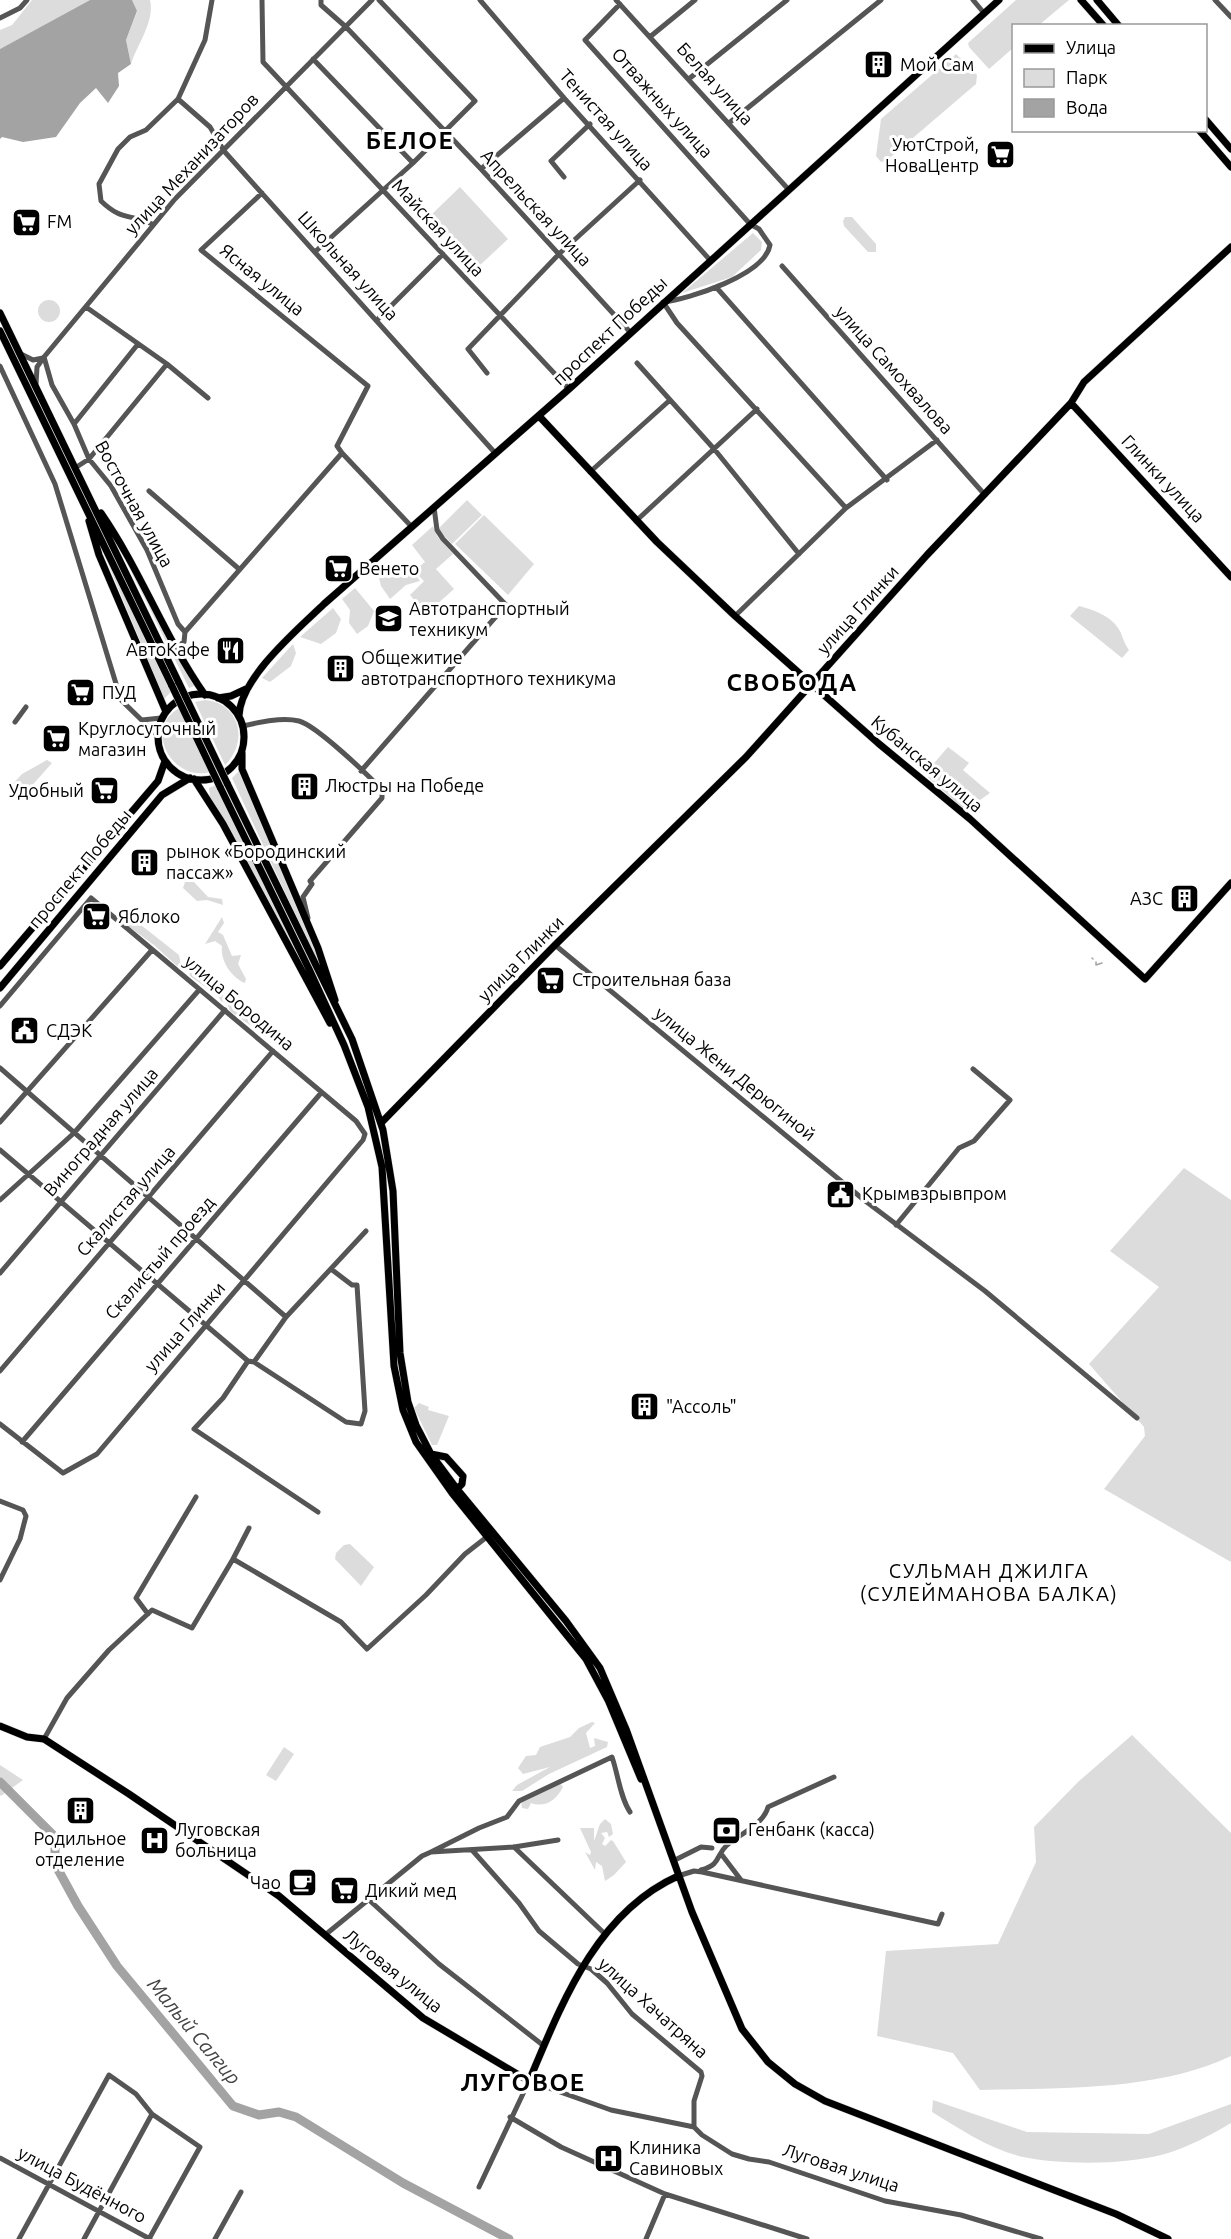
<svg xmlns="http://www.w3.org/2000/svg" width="1231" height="2239" font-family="Ubuntu,sans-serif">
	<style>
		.green { fill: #dcdcdc }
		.water { fill: #a3a3a3 }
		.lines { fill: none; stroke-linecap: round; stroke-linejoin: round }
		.stream { stroke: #a3a3a3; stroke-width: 1.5 }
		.river { stroke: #a3a3a3; stroke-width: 9 }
		.major-casing { stroke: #dbdbdb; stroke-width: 8 }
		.minor { stroke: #555; stroke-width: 5 }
		.major { stroke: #000; stroke-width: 7 }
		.major-bridge-casing { stroke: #dbdbdb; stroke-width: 8; stroke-linecap: butt }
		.major-bridge { stroke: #000; stroke-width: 7 }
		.labels { text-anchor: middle; stroke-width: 6; stroke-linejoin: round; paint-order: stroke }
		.poi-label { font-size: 18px; fill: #000; stroke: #fff; text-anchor: start }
		.street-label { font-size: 18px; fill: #000; stroke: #fff }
		.neighbourhood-label { font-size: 20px; letter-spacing: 1.5px; fill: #000; stroke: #fff }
		.water-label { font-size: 20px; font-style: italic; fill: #444; stroke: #fff }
		.district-label { font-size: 24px; font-weight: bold; letter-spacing: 1.5px; fill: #000; stroke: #fff }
	</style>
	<rect width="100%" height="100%" fill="#fff"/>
	<path class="green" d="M32 0H90L0 49V30L12 25Z
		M132 0H150C155 22 137 44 131 64L126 40 137 12Z
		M1016 0H1069L1039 25 1014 26 1013 48 989 69 969 47 968 43Z
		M956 54 977 75 976 84 886 161 881 162 876 156 881 119Z
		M460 187 508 239 477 268 429 217Z
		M845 217H852L876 244V252H868L844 226 843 221Z
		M753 233 762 242 761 250 732 277 682 293Z
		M38 311a11 11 0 1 1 22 0a11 11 0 1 1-22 0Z
		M467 500 482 515 452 544 438 529Z
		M484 515 534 564 508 595 455 544Z
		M433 526 437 536 453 554 436 569 454 589 426 614 410 595 424 581 414 571 425 562 412 545Z
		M104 551 171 692 164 699 104 554Z
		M123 555 196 685 189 688Z
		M413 571 420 581 406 585 390 599 381 586 379 578Z
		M355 588 374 611 368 626 357 634 349 623 350 610 342 599Z
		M1079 606C1093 610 1110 615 1118 628 1123 635 1123 642 1129 650L1122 658 1070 616Z
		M333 608 341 619 336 633 321 644 300 637Z
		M293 644 296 653 291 666 270 682 262 678Z
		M205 700C240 703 249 742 225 765L195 702Z
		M179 708 210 772C172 782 143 729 179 708Z
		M948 747 969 763 963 770 990 793 967 809H963L928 777 929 769Z
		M47 760 52 763 21 798 10 787 22 774Z
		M239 771 318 958 316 959 232 778Z
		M216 785 304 965 302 966 210 798 209 788Z
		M185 882H194L208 897 222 899 223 905 207 900 197 901 183 888Z
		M222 917 224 923 218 932 223 935 232 956 241 955 238 964 246 979 245 983C231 977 220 960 222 946L215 941 205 944Z
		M132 918 179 955 181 965 177 966 154 945 128 926V922Z
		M196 962 199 965V973C214 987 238 1012 258 1014L250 1025 230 1011 227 1003 221 1001 218 996 190 976 189 971Z
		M1184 1168 1231 1200V1562L1104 1489 1145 1436 1144 1427 1089 1364 1159 1287 1110 1251Z
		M419 1403 429 1407 428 1410 449 1416 437 1445H432L414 1408Z
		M350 1544 374 1567 361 1586 335 1559 336 1553 344 1545Z
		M592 1722 595 1723 586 1733 590 1748 595 1746 594 1738 608 1742 607 1747 549 1774 522 1791H512L517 1785 550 1767 523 1774 518 1768 526 1756 536 1755 540 1747 570 1737 579 1728Z
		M1132 1735 1231 1833V2056C1158 2091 1060 2088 980 2090L953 2053 877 2036 886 1951 998 1944 1036 1862 1034 1827 1078 1782Z
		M284 1747 294 1754 276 1781 266 1775Z
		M0 1765 23 1780 1 1796 0 1795Z
		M561 1784 563 1787C556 1801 544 1808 531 1803L528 1809 522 1808 521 1800 535 1792Z
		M605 1819 611 1824 613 1834 609 1837 607 1832 601 1833 605 1838 602 1844 605 1846 611 1840 613 1841 626 1862 614 1875 605 1881 602 1866 596 1862 595 1870 585 1852 590 1855 591 1852 580 1828H594V1841L600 1824Z
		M933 2100 1027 2132 1149 2134 1231 2104V2123C1211 2135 1188 2147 1165 2154 1127 2165 1061 2165 1023 2157 991 2150 960 2129 932 2112Z"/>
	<path class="water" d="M90 0H132L137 11 126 40 131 64 118 73 119 86 108 103 96 88 80 103 56 137 23 142 2 137 0 139V49Z"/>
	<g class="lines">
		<path class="stream" d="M1092 958 1093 959
			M1096 962V965L1102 963"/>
		<path class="river" d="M0 1782 55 1837V1864L78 1906 117 1966 233 2106 259 2115 279 2112 296 2117 403 2183 509 2239"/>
		<defs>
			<path id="major" d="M1081 0 1104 26
				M1097 0 1119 26
				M1206 120 1231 149
				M1199 130 1231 167
				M0 313 179 683
				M0 331 172 686
				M1071 403 1231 577
				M539 416 657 542 735 616 878 743 970 819 1145 979 1231 883
				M101 513C141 571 165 638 205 695
				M89 521 99 555 166 712
				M158 737a43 43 0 1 1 86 0a43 43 0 1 1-86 0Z
				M218 698 231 696 246 689
				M239 716C240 678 297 630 324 604L569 389 999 0
				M242 753V769L318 948 335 1000
				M194 779 223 824 330 1023
				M227 783 352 1039 383 1130 393 1191 400 1353 408 1402 416 1425 431 1454 457 1489 566 1621 600 1668 626 1729 692 1912 742 2029 768 2062 795 2084 825 2101 1116 2214 1168 2239
				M220 787 309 969 344 1045 368 1107 382 1167 394 1366 403 1410 416 1442 452 1493 586 1659 608 1700 641 1779
				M0 966 158 781 165 761
				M0 988 162 795 190 778
				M381 1123 555 945 746 757 927 555 1071 403 1084 382 1231 247
				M431 1454 446 1457 463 1476 462 1484 454 1492
				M0 1726 27 1737 44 1739 129 1794 279 1896 423 2018 529 2081C562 2003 596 1913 678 1876"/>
		</defs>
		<use href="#major" class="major-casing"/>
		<path class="minor" d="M262 0 263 62 569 389
			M321 0V5L346 27 481 169 630 332
			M480 0 564 98 710 260
			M616 0 789 190
			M973 0 984 13
			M1215 0 1231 17
			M620 4 585 40 750 224 759 229 770 245C765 275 689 299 663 302L677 323 846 508
			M0 18 20 8 27 0
			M651 36 695 0
			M313 59 413 163
			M690 78 787 0
			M178 99 210 127 224 151 496 454
			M729 123 881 0
			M481 169 564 98
			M564 177 551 161 590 124
			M152 224C129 213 123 222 101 201L99 184 118 149 130 137 146 130 178 99 205 40 212 0
			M316 251 413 163 475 101 379 0
			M782 266 985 495
			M716 287 887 480
			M86 307 167 364 208 398
			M377 320 443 254
			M21 354 33 360 43 358
			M44 357 52 385 74 424 89 459 111 486 147 550 178 624 185 632
			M637 363 715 450 799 554
			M0 366 55 484 121 700 157 735
			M487 373 468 349 559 254 640 180
			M36 384 37 367 44 357 175 199 372 0
			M74 424 138 344
			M342 453 411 526
			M75 468 89 459 167 364
			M590 472 670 400
			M149 491 239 569
			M636 521 757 409
			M735 616 846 508 937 440
			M176 647 184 642 185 632 342 453 337 446 368 386 201 250 262 193
			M142 720 161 718
			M15 722 26 707
			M243 726C260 722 282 717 299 721 317 726 368 775 382 790V798L310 881 312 884 303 897 308 918
			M361 771 506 605 443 539 437 530 434 507
			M555 945 864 1200 985 1291 1137 1418
			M0 1006 91 898 356 1121 365 1134 363 1140 97 1454 63 1473 0 1424
			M0 1068 286 1317
			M0 1122 152 950
			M0 1150 248 1361
			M0 1200 74 1133 199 990
			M896 1225 959 1148 974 1141 1010 1100 973 1069
			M0 1273 225 1010
			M254 1362 346 1422 361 1424 365 1411 357 1285H352L331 1269
			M0 1371 273 1051
			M22 1442 321 1093
			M0 1501 23 1510 26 1516 20 1539 0 1580
			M318 1512 194 1429 223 1398 248 1361 254 1362 286 1317 366 1231
			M233 1559 249 1528
			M148 1614 136 1598 196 1497
			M44 1739 67 1698 109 1650 152 1610 192 1628 233 1559 341 1622 367 1649 426 1595 465 1554 488 1536
			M514 1847 605 1934
			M472 1850 519 1903 539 1931 578 1964 591 1969 607 1983 632 2014 701 2072 702 2076 694 2101V2127
			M431 1852 479 1828 507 1817 519 1801 612 1757C618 1774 620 1797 630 1812
			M722 1855 741 1880
			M673 1861 701 1847 712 1848
			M701 1870C722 1864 715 1856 727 1845 740 1834 764 1824 768 1807L834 1777
			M678 1876 694 1871 702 1872 938 1924 942 1914
			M368 1899 439 1964 544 2046
			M325 1935 422 1856 431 1852 514 1847 558 1840
			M510 2117 561 2147 665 2194 807 2239
			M0 2158 150 2239
			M479 2187 529 2081 611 2110 694 2127 702 2135 732 2154 749 2159 769 2162 885 2201 961 2215 1041 2239
			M19 2239 109 2075 136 2094 152 2114 200 2147 149 2239
			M84 2239 152 2114
			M215 2239 241 2192
			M646 2239 665 2194"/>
		<use href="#major" class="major"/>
		<defs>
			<path id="major-bridge" d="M179 683 227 783
				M172 686 220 787"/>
		</defs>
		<use href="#major-bridge" class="major-bridge-casing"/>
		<use href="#major-bridge" class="major-bridge"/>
	</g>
	<defs>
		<symbol id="building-square" viewBox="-11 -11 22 22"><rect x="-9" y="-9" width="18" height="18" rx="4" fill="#000" stroke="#fff"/><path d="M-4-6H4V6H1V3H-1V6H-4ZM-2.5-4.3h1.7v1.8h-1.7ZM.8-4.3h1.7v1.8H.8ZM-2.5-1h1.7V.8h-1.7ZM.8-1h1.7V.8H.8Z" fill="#fff"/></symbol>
		<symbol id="supermarket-square" viewBox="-11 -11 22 22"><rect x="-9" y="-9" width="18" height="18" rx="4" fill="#000" stroke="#fff"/><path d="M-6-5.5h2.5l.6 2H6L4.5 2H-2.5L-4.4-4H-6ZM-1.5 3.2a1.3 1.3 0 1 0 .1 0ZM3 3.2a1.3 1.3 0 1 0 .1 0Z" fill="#fff"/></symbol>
		<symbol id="university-square" viewBox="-11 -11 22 22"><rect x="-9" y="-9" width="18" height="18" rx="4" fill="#000" stroke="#fff"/><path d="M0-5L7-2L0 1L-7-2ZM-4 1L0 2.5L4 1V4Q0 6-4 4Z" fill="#fff"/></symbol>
		<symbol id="restaurant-square" viewBox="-11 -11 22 22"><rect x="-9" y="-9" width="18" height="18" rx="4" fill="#000" stroke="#fff"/><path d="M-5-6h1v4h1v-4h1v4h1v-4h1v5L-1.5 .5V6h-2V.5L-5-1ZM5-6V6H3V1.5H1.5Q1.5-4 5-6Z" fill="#fff"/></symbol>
		<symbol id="civic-square" viewBox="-11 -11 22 22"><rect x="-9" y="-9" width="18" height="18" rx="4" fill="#000" stroke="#fff"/><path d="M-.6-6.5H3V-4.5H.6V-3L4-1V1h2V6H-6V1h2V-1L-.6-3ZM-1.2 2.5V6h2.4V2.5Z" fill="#fff"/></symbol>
		<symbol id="bank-square" viewBox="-11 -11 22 22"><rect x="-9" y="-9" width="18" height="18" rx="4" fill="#000" stroke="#fff"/><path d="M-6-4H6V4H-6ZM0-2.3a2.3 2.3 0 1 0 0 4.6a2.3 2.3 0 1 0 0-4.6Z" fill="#fff"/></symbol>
		<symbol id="hospital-square" viewBox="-11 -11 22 22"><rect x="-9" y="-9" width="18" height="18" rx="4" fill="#000" stroke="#fff"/><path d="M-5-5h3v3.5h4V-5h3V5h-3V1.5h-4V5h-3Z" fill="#fff"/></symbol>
		<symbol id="cafe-square" viewBox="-11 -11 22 22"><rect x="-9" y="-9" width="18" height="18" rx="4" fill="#000" stroke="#fff"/><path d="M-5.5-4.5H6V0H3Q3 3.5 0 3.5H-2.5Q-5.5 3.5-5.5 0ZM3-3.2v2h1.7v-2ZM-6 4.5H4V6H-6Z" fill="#fff"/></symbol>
	</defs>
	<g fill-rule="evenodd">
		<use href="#building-square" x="862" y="48" width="33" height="33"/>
		<use href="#supermarket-square" x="984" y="138" width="33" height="33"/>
		<use href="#supermarket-square" x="10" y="206" width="33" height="33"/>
		<use href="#supermarket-square" x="322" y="552" width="33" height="33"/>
		<use href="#university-square" x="372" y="602" width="33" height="33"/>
		<use href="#restaurant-square" x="214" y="634" width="33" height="33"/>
		<use href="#building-square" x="324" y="652" width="33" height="33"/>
		<use href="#supermarket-square" x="64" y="676" width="33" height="33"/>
		<use href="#supermarket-square" x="40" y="722" width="33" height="33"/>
		<use href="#building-square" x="288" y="770" width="33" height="33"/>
		<use href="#supermarket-square" x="88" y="774" width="33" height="33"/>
		<use href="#building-square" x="128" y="846" width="33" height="33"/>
		<use href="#building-square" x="1168" y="882" width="33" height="33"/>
		<use href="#supermarket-square" x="80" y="900" width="33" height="33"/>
		<use href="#supermarket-square" x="534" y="964" width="33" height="33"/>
		<use href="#civic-square" x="8" y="1014" width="33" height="33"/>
		<use href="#civic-square" x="824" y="1178" width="33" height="33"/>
		<use href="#building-square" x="628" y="1390" width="33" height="33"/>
		<use href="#building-square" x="64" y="1794" width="33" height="33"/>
		<use href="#bank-square" x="710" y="1814" width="33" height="33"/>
		<use href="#hospital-square" x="138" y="1824" width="33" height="33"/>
		<use href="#cafe-square" x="286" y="1866" width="33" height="33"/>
		<use href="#supermarket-square" x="328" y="1874" width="33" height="33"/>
		<use href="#hospital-square" x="592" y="2142" width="33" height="33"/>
	</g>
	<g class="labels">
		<g class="poi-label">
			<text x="900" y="71">Мой Сам</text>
			<text x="979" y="151" text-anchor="end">УютСтрой,<tspan x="979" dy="21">НоваЦентр</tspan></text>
			<text x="47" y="228">FM</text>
			<text x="359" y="575">Венето</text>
			<text x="409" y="615">Автотранспортный<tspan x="409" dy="21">техникум</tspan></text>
			<text x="210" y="656" text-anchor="end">АвтоКафе</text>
			<text x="361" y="664">Общежитие<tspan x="361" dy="21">автотранспортного техникума</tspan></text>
			<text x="102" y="699">ПУД</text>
			<text x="78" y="735">Круглосуточный<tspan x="78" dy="21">магазин</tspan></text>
			<text x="325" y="792">Люстры на Победе</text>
			<text x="84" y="797" text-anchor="end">Удобный</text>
			<text x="166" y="858">рынок «Бородинский<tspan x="166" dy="21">пассаж»</tspan></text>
			<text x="1163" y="905" text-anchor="end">АЗС</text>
			<text x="118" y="923">Яблоко</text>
			<text x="572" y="986">Строительная база</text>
			<text x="46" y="1037">СДЭК</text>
			<text x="862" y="1200">Крымвзрывпром</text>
			<text x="666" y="1413">"Ассоль"</text>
			<text x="175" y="1836">Луговская<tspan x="175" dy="21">больница</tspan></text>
			<text x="748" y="1836">Генбанк (касса)</text>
			<text x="80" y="1845" text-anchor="middle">Родильное<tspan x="80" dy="21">отделение</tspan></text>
			<text x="281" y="1889" text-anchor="end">Чао</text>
			<text x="365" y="1897">Дикий мед</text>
			<text x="629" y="2154">Клиника<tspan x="629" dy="21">Савиновых</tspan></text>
		</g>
		<g class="street-label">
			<text transform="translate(715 84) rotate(48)" y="6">Белая улица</text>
			<text transform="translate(662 103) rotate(48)" y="6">Отважных улица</text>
			<text transform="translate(606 120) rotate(48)" y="6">Тенистая улица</text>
			<text transform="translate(192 164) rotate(-47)" y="6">улица Механизаторов</text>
			<text transform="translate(536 208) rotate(47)" y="6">Апрельская улица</text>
			<text transform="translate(438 228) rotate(47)" y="6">Майская улица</text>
			<text transform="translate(348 266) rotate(48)" y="6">Школьная улица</text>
			<text transform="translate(262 280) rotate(39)" y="6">Ясная улица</text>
			<text transform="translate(610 331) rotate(-43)" y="6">проспект Победы</text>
			<text transform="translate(894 370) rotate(48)" y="6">улица Самохвалова</text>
			<text transform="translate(1163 479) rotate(47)" y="6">Глинки улица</text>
			<text transform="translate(134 504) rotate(61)" y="6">Восточная улица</text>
			<text transform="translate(858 610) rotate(-48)" y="6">улица Глинки</text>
			<text transform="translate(927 764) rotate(40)" y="6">Кубанская улица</text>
			<text transform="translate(80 869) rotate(-50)" y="6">проспект Победы</text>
			<text transform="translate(521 959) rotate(-45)" y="6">улица Глинки</text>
			<text transform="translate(239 1003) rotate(40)" y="6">улица Бородина</text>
			<text transform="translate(735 1074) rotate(39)" y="6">улица Жени Дерюгиной</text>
			<text transform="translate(101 1132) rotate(-49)" y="6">Виноградная улица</text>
			<text transform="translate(126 1201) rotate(-49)" y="6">Скалистая улица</text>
			<text transform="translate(160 1258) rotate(-49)" y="6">Скалистый проезд</text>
			<text transform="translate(185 1327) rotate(-49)" y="6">улица Глинки</text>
			<text transform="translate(393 1971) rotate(39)" y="6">Луговая улица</text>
			<text transform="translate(653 2008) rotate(42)" y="6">улица Хачатряна</text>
			<text transform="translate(841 2168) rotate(18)" y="6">Луговая улица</text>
			<text transform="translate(82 2185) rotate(28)" y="6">улица Будённого</text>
		</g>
		<g class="neighbourhood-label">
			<text x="989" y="1578">СУЛЬМАН ДЖИЛГА<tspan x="989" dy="23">(СУЛЕЙМАНОВА БАЛКА)</tspan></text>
		</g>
		<g class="water-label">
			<text transform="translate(194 2031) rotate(50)" y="7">Малый Салгир</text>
		</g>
		<g class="district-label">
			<text x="410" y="149">БЕЛОЕ</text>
			<text x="792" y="691">СВОБОДА</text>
			<text x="523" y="2091">ЛУГОВОЕ</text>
		</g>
	</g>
	<rect x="1012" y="24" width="195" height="108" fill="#ffffff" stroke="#999999" stroke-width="1.5"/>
	<rect x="1024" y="44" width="30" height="9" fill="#000000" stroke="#999999" stroke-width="1.5"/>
	<text x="1066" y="54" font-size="18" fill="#000000">Улица</text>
	<rect x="1024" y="69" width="30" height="18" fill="#dcdcdc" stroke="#999999" stroke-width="1.5"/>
	<text x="1066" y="84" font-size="18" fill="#000000">Парк</text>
	<rect x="1024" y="99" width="30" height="18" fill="#a3a3a3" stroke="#999999" stroke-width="1.5"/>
	<text x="1066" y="114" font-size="18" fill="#000000">Вода</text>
</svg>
